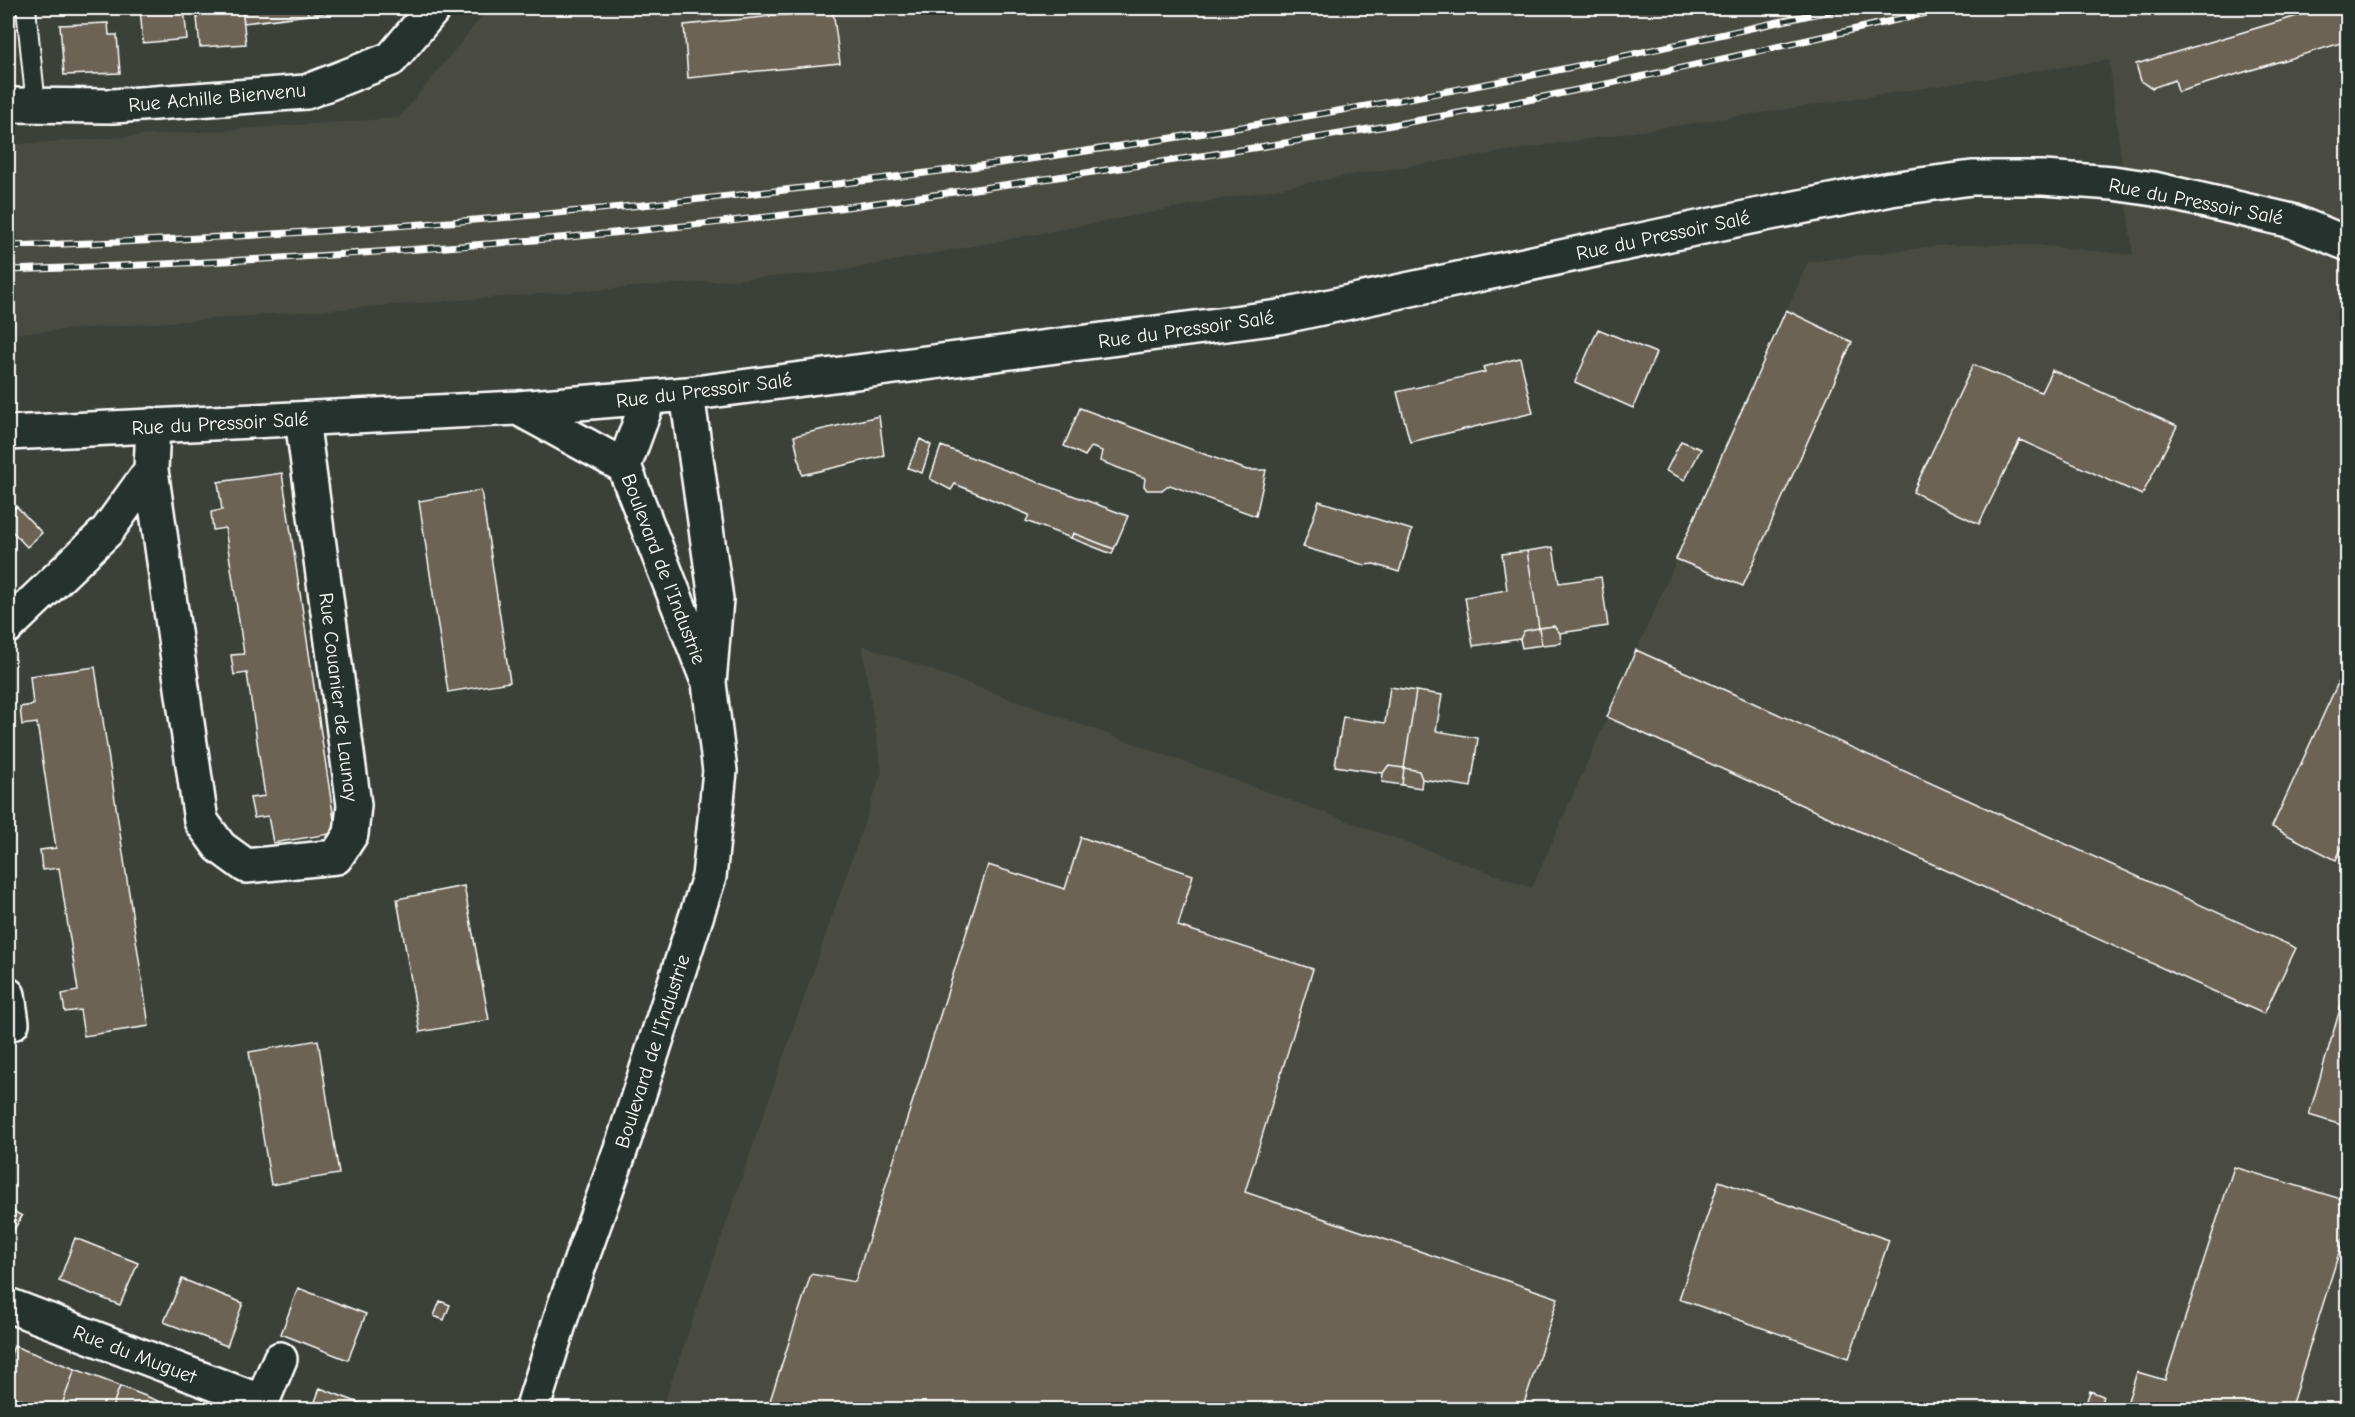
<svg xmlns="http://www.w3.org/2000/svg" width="2355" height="1417" font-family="'Comic Neue',sans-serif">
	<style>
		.built { fill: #4a4b41 }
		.building { fill: #6c6355; stroke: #fff; stroke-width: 1.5 }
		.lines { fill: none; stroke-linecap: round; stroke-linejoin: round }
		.lane-casing { stroke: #fff; stroke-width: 22 }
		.street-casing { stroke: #fff; stroke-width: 38 }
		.secondary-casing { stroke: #fff; stroke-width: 38 }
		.lane { stroke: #26332d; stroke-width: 18 }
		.street { stroke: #26332d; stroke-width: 33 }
		.secondary { stroke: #26332d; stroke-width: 33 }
		.rail-casing { stroke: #fff; stroke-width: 7 }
		.rail { stroke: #26332d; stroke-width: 4.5; stroke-dasharray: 14; stroke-linecap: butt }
		.labels { text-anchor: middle; stroke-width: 5; stroke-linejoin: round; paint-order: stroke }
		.street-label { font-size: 20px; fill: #fff; stroke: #26332d }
	</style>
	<rect width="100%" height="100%" fill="#3b4139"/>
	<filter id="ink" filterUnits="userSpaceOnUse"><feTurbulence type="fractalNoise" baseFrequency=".0167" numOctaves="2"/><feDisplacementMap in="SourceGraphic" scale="12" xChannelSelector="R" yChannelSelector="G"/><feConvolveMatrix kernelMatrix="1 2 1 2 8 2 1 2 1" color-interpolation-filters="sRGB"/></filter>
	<g filter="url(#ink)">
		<path class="built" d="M489 8H2347V1409H662L882 772 862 645 1532 888 1808 262 1944 245H2036L2133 255 2109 60 1350 175 835 272 8 334V145L399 118Z"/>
		<path class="building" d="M140 8H184L187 39 143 43Z
			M196 8H242L246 44 200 47Z
			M242 8H307L308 15 244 23Z
			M307 8H362L308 15Z
			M2324 8H2348V41L2178 92 2175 80 2152 88 2141 81 2136 64Z
			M833 10 840 63 688 78 684 25Z
			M108 23 109 35H117L120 73 64 75 60 25Z
			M1786 310 1852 342 1743 586 1676 559Z
			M1598 329 1656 353 1633 408 1575 382Z
			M1520 358 1533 413 1410 442 1397 392 1485 372 1483 367Z
			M1973 365 2041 392 2052 370 2177 426 2142 495 2020 440 1979 524 1913 492Z
			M1080 408 1247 470H1266L1256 516 1170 485 1163 490H1147L1144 486 1145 478 1100 461 1102 451 1091 447 1085 456 1064 446Z
			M879 416 884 456 802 475 794 436Z
			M920 439 931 445 922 473 908 468Z
			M1681 441 1701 449 1685 480 1666 471Z
			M941 446 1128 516 1114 549 1073 533 1071 538 1026 521 1029 515 955 484 951 490 930 479Z
			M282 473 336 833 273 843 268 816 254 818 250 798 265 796 247 673 234 675 231 655 244 654 225 528 213 530 211 512 222 510 218 482Z
			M481 490 510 682 448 692 419 501Z
			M1319 501 1412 530 1399 572 1374 564 1364 565 1303 547Z
			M16 506 42 533 27 547 8 527V515Z
			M1073 533 1114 549 1112 554 1071 538Z
			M1553 547 1559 583 1601 577 1608 626 1560 633 1554 626 1539 628 1527 551Z
			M1527 551 1539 628 1524 631 1520 639 1473 646 1465 597 1507 590 1502 554Z
			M1554 626 1560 633 1561 643 1542 645 1539 628Z
			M1539 628 1542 645 1522 648 1520 639 1524 631Z
			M1636 650 2296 948 2264 1014 1607 717Z
			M2348 661V834L2336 860 2272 827Z
			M95 667 149 1026 84 1036 80 1010 65 1012 62 994 78 991 59 868 42 870 40 850 56 848 37 723 22 725 20 707 33 705 30 676Z
			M1390 687 1416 691 1404 768 1388 766 1383 773 1335 766 1343 717 1385 723Z
			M1416 691 1442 695 1436 731 1478 738 1471 787 1422 779 1419 771 1404 768Z
			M1388 766 1404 768 1402 785 1382 782 1383 773Z
			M1404 768 1419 771 1422 779 1421 788 1402 785Z
			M1081 837 1193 875 1178 926 1313 969 1245 1192 1558 1298 1522 1410H767L811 1274 855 1282 988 865 1065 889Z
			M464 886 489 1020 420 1032 397 899Z
			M2348 982V1127L2309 1115Z
			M318 1040 339 1174 271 1185 249 1052Z
			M2234 1167 2348 1201V1224L2290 1410H2125L2137 1372 2165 1380Z
			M1719 1181 1889 1240 1849 1358 1679 1299Z
			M8 1208 22 1216 8 1240Z
			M75 1238 138 1263 120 1305 59 1281Z
			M182 1279 243 1303 227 1346 164 1322Z
			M298 1288 366 1314 348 1360 281 1334Z
			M440 1301 450 1305 444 1320 434 1316Z
			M14 1346 75 1369 60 1410H47L8 1394V1362Z
			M75 1369 120 1386 111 1410H60Z
			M120 1386 181 1410H111Z
			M320 1388 362 1404 360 1410H312Z
			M2090 1391 2103 1396 2099 1410H2084Z"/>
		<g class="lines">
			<defs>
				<path id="lane" d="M26 8 36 106"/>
				<path id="street" d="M8 105 113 106 306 92 391 59 434 8
					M151 470 201 821 220 847 246 866 336 857 351 834 354 805 302 419
					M8 626 107 531 151 470 153 425
					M8 995 12 1023
					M8 1305 262 1402 280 1359"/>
				<path id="secondary" d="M518 408 624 466 706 676
					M8 433 518 408 687 394 1279 317 1750 217 1891 189 1972 178H2043L2113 183 2154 189 2292 221 2348 244
					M624 466 649 398
					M532 1410 565 1305 625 1137 709 877 720 771 709 683 716 599 687 394"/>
			</defs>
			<use href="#lane" class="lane-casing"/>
			<use href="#street" class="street-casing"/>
			<use href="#secondary" class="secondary-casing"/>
			<use href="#lane" class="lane"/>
			<use href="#street" class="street"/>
			<use href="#secondary" class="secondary"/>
			<defs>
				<path id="rail" d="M8 246C523 230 1037 172 1543 73 1643 53 1743 29 1843 8
					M8 270C267 262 527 245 784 215 875 204 966 190 1058 177 1233 152 1409 125 1582 89 1705 64 1826 36 1948 8"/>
			</defs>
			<use href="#rail" class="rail-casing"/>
			<use href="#rail" class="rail"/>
		</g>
	</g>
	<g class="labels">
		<g class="street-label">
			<text transform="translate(217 97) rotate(-5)" y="7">Rue Achille Bienvenu</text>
			<text transform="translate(2196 201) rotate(11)" y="7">Rue du Pressoir Salé</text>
			<text transform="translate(1663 235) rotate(-12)" y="7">Rue du Pressoir Salé</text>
			<text transform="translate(1186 329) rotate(-8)" y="7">Rue du Pressoir Salé</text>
			<text transform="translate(704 390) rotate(-7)" y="7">Rue du Pressoir Salé</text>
			<text transform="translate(220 423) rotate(-3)" y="7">Rue du Pressoir Salé</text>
			<text transform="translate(664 569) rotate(69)" y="7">Boulevard de l'Industrie</text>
			<text transform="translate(339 697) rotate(83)" y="7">Rue Couanier de Launay</text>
			<text transform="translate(652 1051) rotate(-72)" y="7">Boulevard de l'Industrie</text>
			<text transform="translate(135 1354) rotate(21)" y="7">Rue du Muguet</text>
		</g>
	</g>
	<rect width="2355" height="1417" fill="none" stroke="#26332d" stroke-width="30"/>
	<rect x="15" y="15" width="2325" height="1387" fill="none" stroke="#fff" stroke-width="2" filter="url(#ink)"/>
</svg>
